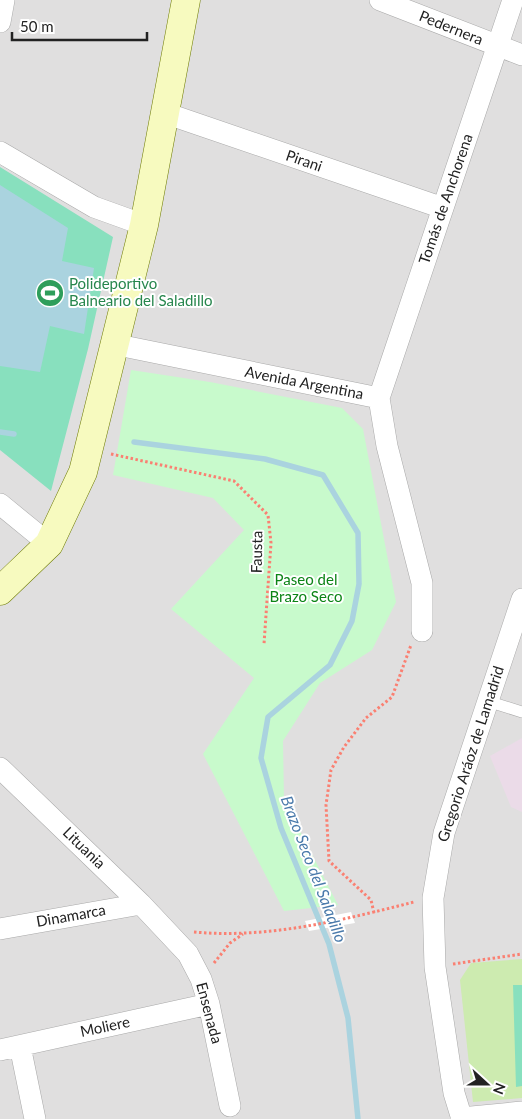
<svg xmlns="http://www.w3.org/2000/svg" width="522" height="1119" font-family="Lato,sans-serif">
	<style>
		.residential { fill: #e0dfdf }
		.industrial { fill: #ebdbe8 }
		.grass { fill: #cdebb0 }
		.park { fill: #c8facc }
		.pitch { fill: #88e0be }
		.water { fill: #aad3df }
		.pier { fill: #fff }
		.lines { fill: none; stroke-linecap: round; stroke-linejoin: round }
		.stream { stroke: #aad3df; stroke-width: 5.5 }
		.lane-casing { stroke: #a9a9a9; stroke-width: 12 }
		.street-casing { stroke: #a9a9a9; stroke-width: 22 }
		.secondary-casing { stroke: #707d05; stroke-width: 29 }
		.path { stroke: #fa8072; stroke-width: 3; stroke-dasharray: 2.5 2.5; stroke-linecap: butt }
		.lane { stroke: #fff; stroke-width: 11 }
		.street { stroke: #fff; stroke-width: 21 }
		.secondary { stroke: #f7fabf; stroke-width: 28 }
		.labels { text-anchor: middle; stroke-width: 4; stroke-linejoin: round; paint-order: stroke }
		.street-label { font-size: 15px; fill: #222; stroke: #fff }
		.leisure-label { font-size: 15px; fill: #27864d; stroke: #fff; text-anchor: start }
		.park-label { font-size: 15px; fill: #0c8416; stroke: #fff }
		.water-label { font-size: 16px; font-style: italic; fill: #4a7aab; stroke: #fff }
	</style>
	<rect width="100%" height="100%" fill="#f2efe9"/>
	<path class="residential" d="M0 0H522V1119H0Z"/>
	<path class="industrial" d="M522 738V812L511 807 490 756Z"/>
	<path class="grass" d="M522 959V1098L473 1102 460 980 471 963Z"/>
	<path class="park" d="M131 370 210 382 342 408 363 429 396 602 372 650 320 683 283 741 284 800 338 905 284 911 203 754 254 678 171 609 244 530 213 498 113 475Z"/>
	<path class="pitch" d="M0 167 113 237 88 349 51 491 0 450Z
		M513 985H522V1086L516 1087Z"/>
	<path class="water" d="M0 185 68 228 62 261 94 268 84 334 50 326 40 372 0 366Z"/>
	<path class="pier" d="M351 912 355 923 309 931 305 921Z"/>
	<g class="lines">
		<path class="stream" d="M0 432 14 434
			M134 442 265 459 323 475 358 533 359 584 352 621 330 665 268 717 261 758 281 828 329 944 348 1018 358 1119"/>
		<defs>
			<path id="lane" d="M487 701 522 712"/>
			<path id="street" d="M380 0 522 55
				M0 22 4 0
				M165 113 443 208
				M0 152 94 207 144 225
				M113 344 379 398
				M0 504 49 544
				M422 631V583L387 446 379 398 513 0
				M0 768 141 904 188 954 201 979 209 1004 230 1106
				M0 929 141 904
				M20 1046 35 1119
				M0 1050 209 1004
				M461 1118 522 1112
				M462 1119 454 1093 435 967 433 898 444 833 522 599"/>
			<path id="secondary" d="M0 591 49 544 83 472 144 225 186 0"/>
		</defs>
		<use href="#lane" class="lane-casing"/>
		<use href="#street" class="street-casing"/>
		<use href="#secondary" class="secondary-casing"/>
		<path class="path" d="M111 454 234 481 268 515 271 543 264 644
			M374 913 371 900 329 861 326 805 331 770 344 747 366 718 392 697 411 645
			M194 932C268 939 343 920 414 902
			M214 963 230 943 243 934
			M453 964 522 954"/>
		<use href="#lane" class="lane"/>
		<use href="#street" class="street"/>
		<use href="#secondary" class="secondary"/>
	</g>
	<defs>
		<symbol id="stadium-disc" viewBox="-11 -11 22 22"><circle r="9.5" fill="#2e9e5b" stroke="#fff"/><path d="M0-5a6.5 5 0 1 0 0 10a6.5 5 0 1 0 0-10ZM-3.5-1.8h7v3.6h-7Z" fill="#fff"/></symbol>
	</defs>
	<g fill-rule="evenodd">
		<use href="#stadium-disc" x="34" y="277" width="32" height="32"/>
	</g>
	<g class="labels">
		<g class="street-label">
			<text transform="translate(451 28) rotate(22)" y="5">Pedernera</text>
			<text transform="translate(304 161) rotate(19)" y="5">Pirani</text>
			<text transform="translate(446 199) rotate(-71)" y="5">Tomás de Anchorena</text>
			<text transform="translate(304 383) rotate(11)" y="5">Avenida Argentina</text>
			<text transform="translate(257 552) rotate(-89)" y="5">Fausta</text>
			<text transform="translate(471 754) rotate(-72)" y="5">Gregorio Aráoz de Lamadrid</text>
			<text transform="translate(84 848) rotate(44)" y="5">Lituania</text>
			<text transform="translate(71 916) rotate(-10)" y="5">Dinamarca</text>
			<text transform="translate(209 1013) rotate(75)" y="5">Ensenada</text>
			<text transform="translate(105 1027) rotate(-12)" y="5">Moliere</text>
		</g>
		<g class="leisure-label">
			<text x="69" y="289">Polideportivo<tspan x="69" dy="17">Balneario del Saladillo</tspan></text>
		</g>
		<g class="park-label">
			<text x="306" y="585">Paseo del<tspan x="306" dy="17">Brazo Seco</tspan></text>
		</g>
		<g class="water-label">
			<text transform="translate(314 869) rotate(69)" y="6">Brazo Seco del Saladillo</text>
		</g>
	</g>
	<g transform="translate(487 1084) rotate(111)" stroke="#ffffff" stroke-width="4" paint-order="stroke">
	<path d="M0-4L9 19L0 12L-9 19Z" fill="#222222"/>
	<text y="-8" font-size="14" font-weight="bold" text-anchor="middle" fill="#222222">N</text>
	</g>
	<path d="M12 32v8h135v-8" fill="none" stroke="#222222" stroke-width="2.5"/>
	<text x="20" y="32" font-size="15" fill="#222222" stroke="#ffffff" stroke-width="4" paint-order="stroke">50 m</text>
</svg>
